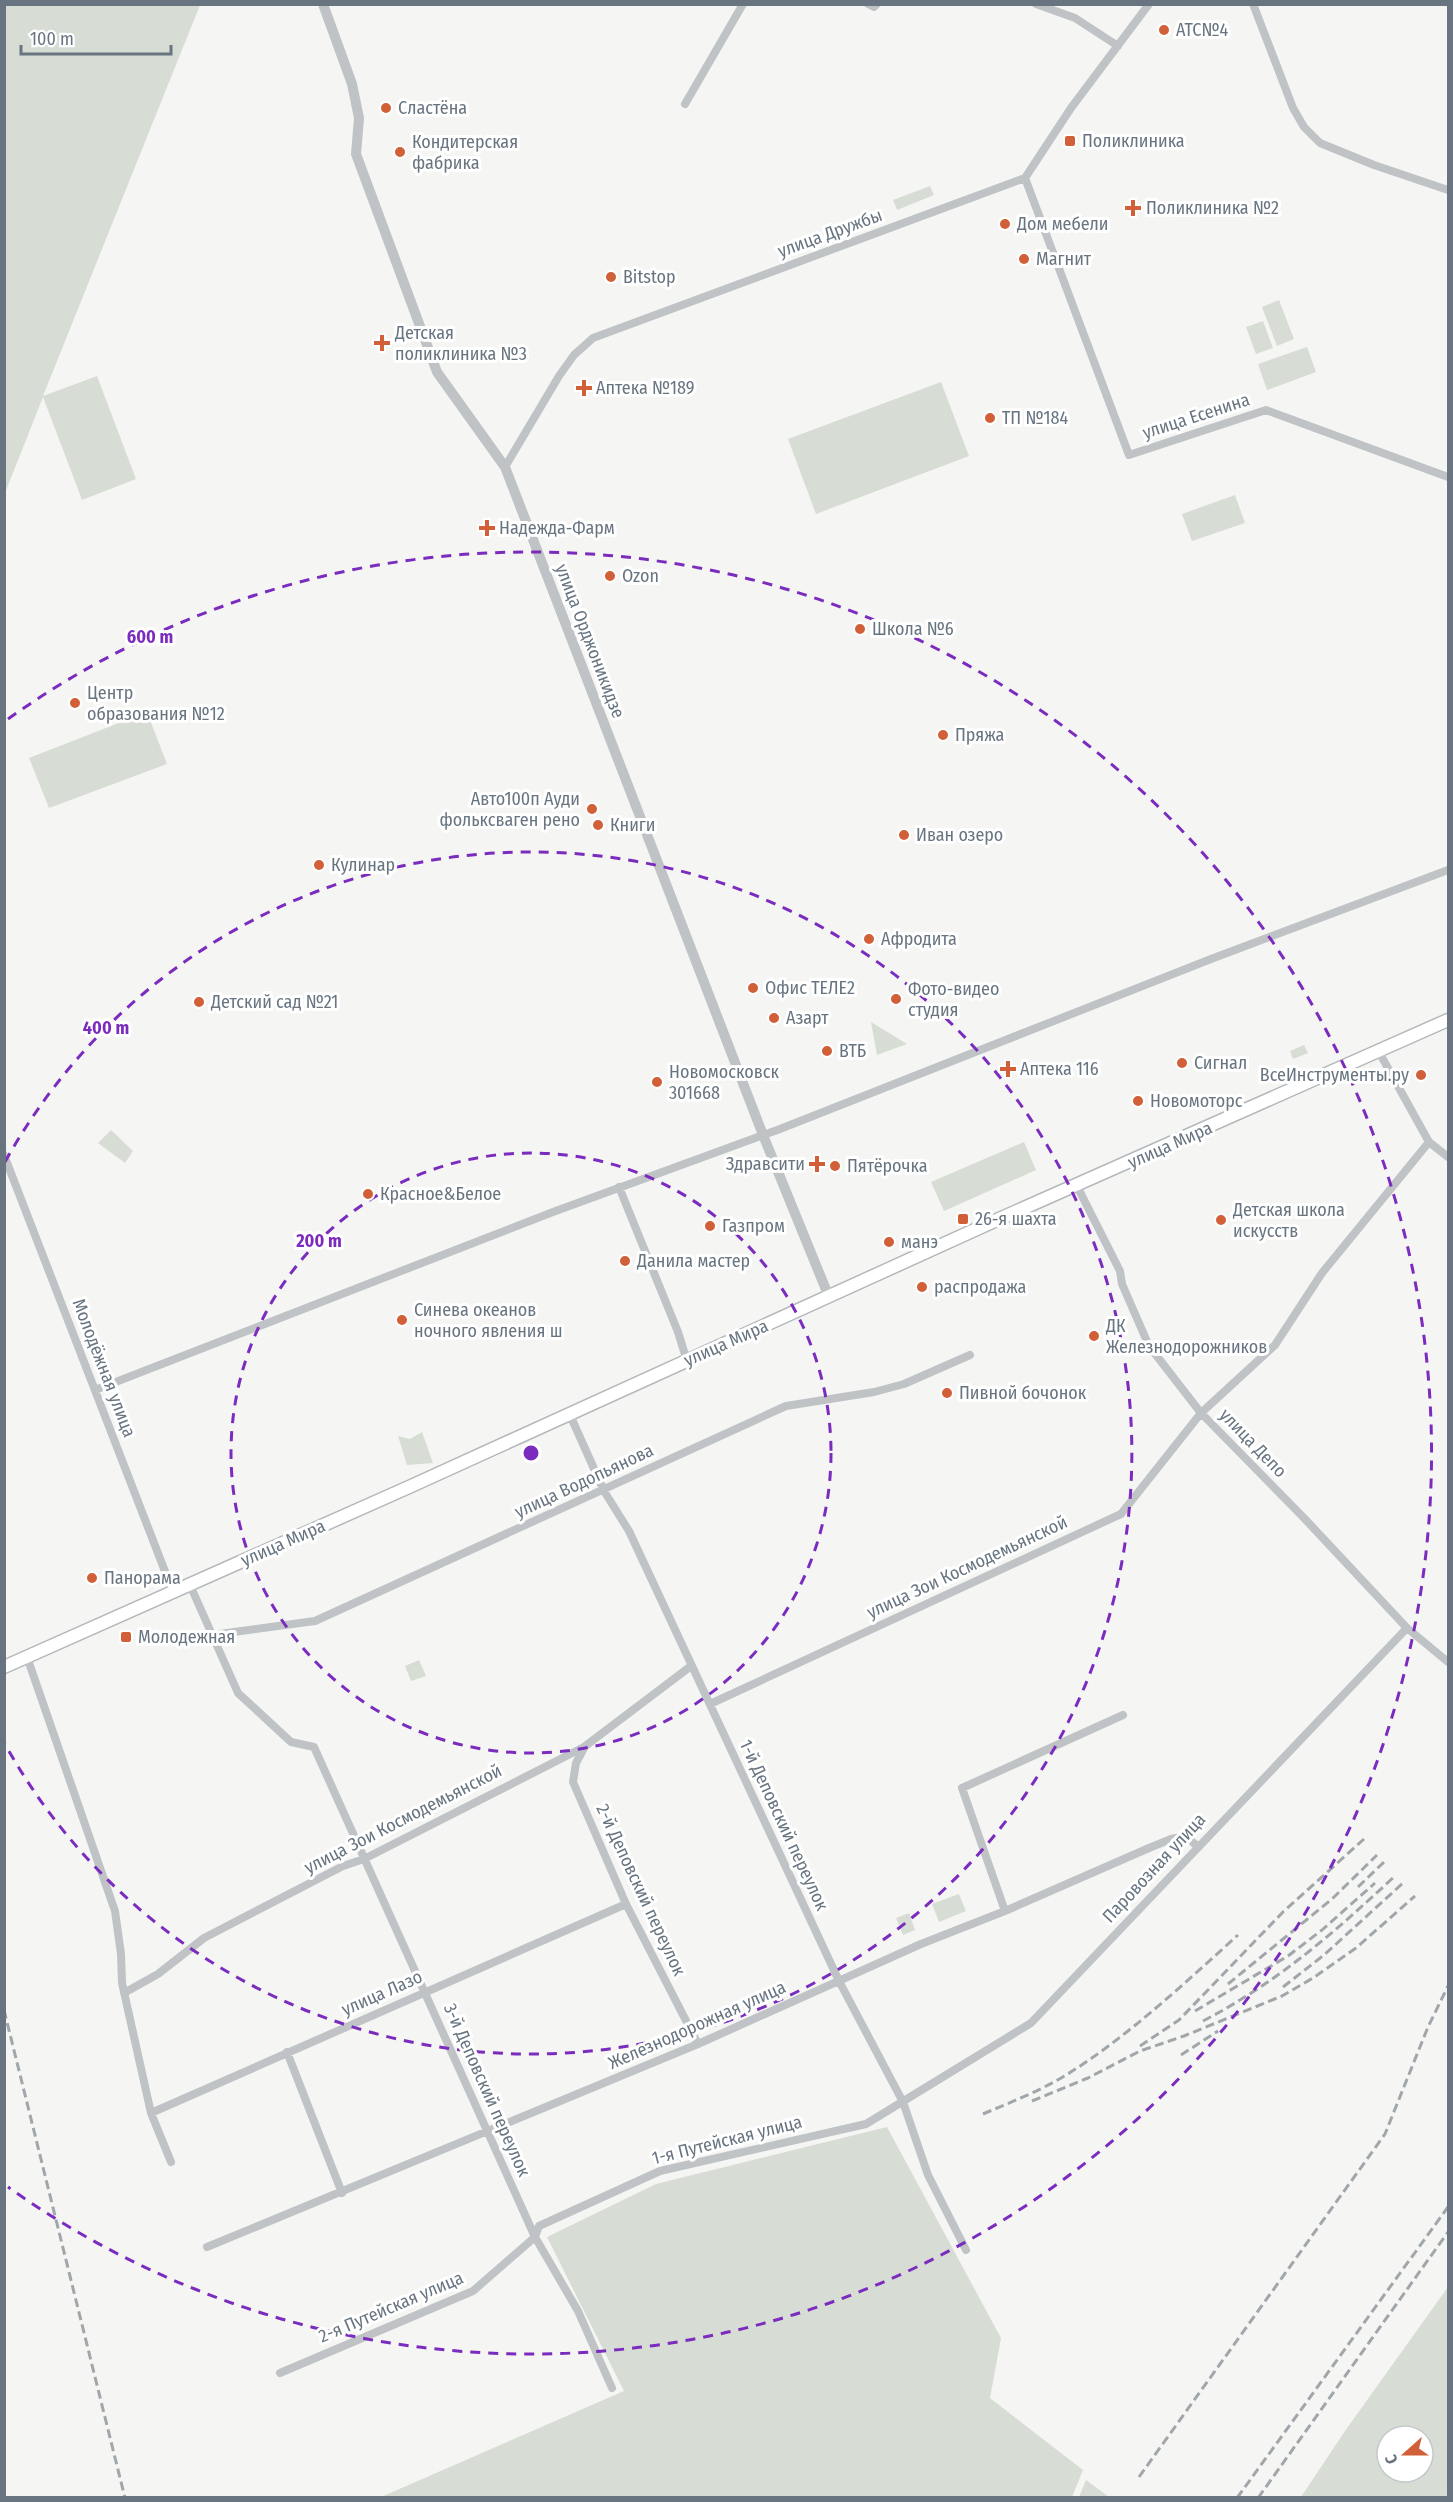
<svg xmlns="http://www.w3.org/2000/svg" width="1453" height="2502" font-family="'Fira Sans Condensed',sans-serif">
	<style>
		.green { fill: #d7dcd4; fill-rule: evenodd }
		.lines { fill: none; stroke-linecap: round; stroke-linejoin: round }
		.secondary-casing { stroke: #b4b8bc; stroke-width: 15 }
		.minor { stroke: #bfc3c6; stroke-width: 8 }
		.tertiary { stroke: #bfc3c6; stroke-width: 10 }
		.secondary { stroke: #fff; stroke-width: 12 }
		.rail { stroke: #a1a6ab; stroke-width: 3; stroke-dasharray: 9 4.5; stroke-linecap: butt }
		.ring { fill: none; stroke: #7b2cbf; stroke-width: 3; stroke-dasharray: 10 8 }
		.poi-dot { fill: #d15f37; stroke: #fff; stroke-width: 2 }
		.labels { text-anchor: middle; stroke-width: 6; stroke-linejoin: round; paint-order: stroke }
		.poi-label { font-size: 18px; fill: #687581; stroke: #fff; text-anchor: start }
		.street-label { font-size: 18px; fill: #687581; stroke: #fff }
		.centre { fill: #7b2cbf; stroke: #fff; stroke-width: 3 }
		.ring-label { font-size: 18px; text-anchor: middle; font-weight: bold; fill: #7b2cbf; stroke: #fff; stroke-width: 6; stroke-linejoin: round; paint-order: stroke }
	</style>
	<rect width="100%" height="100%" fill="#f5f6f3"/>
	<path class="green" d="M5 4 200 5 43 396 97 376 136 479 82 500 43 397 5 493Z
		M930 186 934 195 897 210 893 200Z
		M1279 300 1294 339 1277 346 1262 307Z
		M1263 321 1273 348 1256 354 1246 327Z
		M1307 347 1316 372 1267 390 1258 364Z
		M941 382 969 456 816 514 788 439Z
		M1235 495 1245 523 1192 541 1182 514Z
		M147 712 167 764 49 808 29 758Z
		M871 1022 907 1044 877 1055Z
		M1304 1045 1308 1053 1293 1059 1290 1051Z
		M111 1130 133 1151 125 1163 98 1143Z
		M1024 1142 1036 1170 944 1211 931 1182Z
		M422 1432 433 1463 407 1465 398 1436 410 1439Z
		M419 1660 426 1676 411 1681 405 1666Z
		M959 1894 966 1911 939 1922 932 1904Z
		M909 1913 915 1930 903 1935 896 1918Z
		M887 2127 1001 2338 990 2398 1083 2470 1072 2497H381L624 2391 547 2237 656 2184Z
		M1448 2287V2493L1446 2497H1301L1345 2431ZM1387 2436H1423V2472H1387Z
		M1086 2480 1109 2497H1079Z"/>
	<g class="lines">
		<defs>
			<path id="secondary" d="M4 1667 409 1487 990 1223 1448 1020"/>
		</defs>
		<use href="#secondary" class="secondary-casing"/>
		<path class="minor" d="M868 4 874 7 877 4
			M1036 4 1075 18 1118 46
			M1253 4 1293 108 1304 127 1320 143 1374 165 1448 190
			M685 104 743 4
			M1025 178 1129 455 1266 410 1448 477
			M505 467 559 376 574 355 593 338 1025 178 1071 108 1149 4
			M1379 1052 1429 1142
			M4 1155 173 1592
			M1448 1157 1429 1142 1322 1273 1275 1345 1201 1413 1304 1518 1407 1628 1448 1662
			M619 1187 678 1332 687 1361
			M95 1390 553 1212 780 1129 1211 959 1448 870
			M570 1415 604 1491 629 1531 839 1981 903 2102 928 2175 966 2250
			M190 1585 238 1693 291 1742 314 1747 535 2237 578 2311 612 2388
			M212 1635 315 1621 786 1406 874 1392 904 1384 970 1355
			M27 1657 115 1911 121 1954 122 1983 151 2113 171 2162
			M710 1704 1121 1514 1201 1413 1149 1346 1122 1284 1120 1271 1077 1186
			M584 1748 576 1763 573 1782 626 1904 698 2044
			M1005 1911 962 1788 1123 1715
			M124 1993 158 1974 204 1938 343 1866 364 1859 584 1747 691 1666
			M287 2052 342 2193
			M151 2113 626 1904
			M207 2247 698 2044 921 1944 1005 1911 1149 1848 1171 1839 1186 1836 1197 1846
			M280 2373 473 2291 535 2237 539 2226 660 2171 866 2124 1031 2023 1407 1628"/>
		<path class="tertiary" d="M323 4 352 84 359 118 356 154 437 372 505 467 763 1135 829 1297"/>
		<use href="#secondary" class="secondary"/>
		<path class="rail" d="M1358 1887 1384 1862
			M1228 1984 1332 1899 1377 1855
			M1283 1987 1324 1955 1403 1883
			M4 2010 125 2498
			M1195 2011 1288 1956 1322 1930 1375 1883
			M1203 2021C1278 1982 1335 1932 1396 1875
			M1140 2046 1179 2020 1283 1912 1364 1839
			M1181 2055 1218 2031
			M1032 2101 1088 2078 1140 2051 1184 2036 1282 1996 1313 1978 1356 1948 1415 1896
			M983 2114C1011 2102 1040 2091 1066 2075 1125 2039 1186 1982 1238 1935
			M1139 2477 1385 2134 1428 2027 1448 1986
			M1237 2498 1448 2207
			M1258 2498 1448 2232"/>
	</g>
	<g class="ring">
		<circle cx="531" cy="1453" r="300"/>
		<path d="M5 1162A601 601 0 1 1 5 1744"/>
		<path d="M8 719A901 901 0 1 1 8 2187"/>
	</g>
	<g class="poi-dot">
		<circle cx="1164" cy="30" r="6"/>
		<circle cx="386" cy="108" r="6"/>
		<rect x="1064" y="135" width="12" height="12" rx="3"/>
		<circle cx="400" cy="152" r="6"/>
		<path d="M1130 199h6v6h6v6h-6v6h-6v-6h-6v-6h6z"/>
		<circle cx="1005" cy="224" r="6"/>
		<circle cx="1024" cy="259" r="6"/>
		<circle cx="611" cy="277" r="6"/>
		<path d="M379 334h6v6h6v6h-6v6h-6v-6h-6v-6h6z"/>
		<path d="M581 379h6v6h6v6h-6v6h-6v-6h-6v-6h6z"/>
		<circle cx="990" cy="418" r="6"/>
		<path d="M484 519h6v6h6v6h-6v6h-6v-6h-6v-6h6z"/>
		<circle cx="610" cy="576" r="6"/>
		<circle cx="860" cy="629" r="6"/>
		<circle cx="75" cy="703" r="6"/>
		<circle cx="943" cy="735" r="6"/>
		<circle cx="592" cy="809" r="6"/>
		<circle cx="598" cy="825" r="6"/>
		<circle cx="904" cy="835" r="6"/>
		<circle cx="319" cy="865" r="6"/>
		<circle cx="869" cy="939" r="6"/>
		<circle cx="753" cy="988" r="6"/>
		<circle cx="896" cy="999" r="6"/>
		<circle cx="199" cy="1002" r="6"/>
		<circle cx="774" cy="1018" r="6"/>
		<circle cx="827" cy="1051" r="6"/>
		<circle cx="1182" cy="1063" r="6"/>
		<path d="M1005 1060h6v6h6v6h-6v6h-6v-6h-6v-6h6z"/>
		<circle cx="1421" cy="1075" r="6"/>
		<circle cx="657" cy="1082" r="6"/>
		<circle cx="1138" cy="1101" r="6"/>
		<path d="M814 1155h6v6h6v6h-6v6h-6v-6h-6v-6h6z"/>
		<circle cx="835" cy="1166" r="6"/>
		<circle cx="368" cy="1194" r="6"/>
		<rect x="957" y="1213" width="12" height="12" rx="3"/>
		<circle cx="1221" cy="1220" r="6"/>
		<circle cx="710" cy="1226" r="6"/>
		<circle cx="889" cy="1242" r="6"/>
		<circle cx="625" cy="1261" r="6"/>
		<circle cx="922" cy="1287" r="6"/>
		<circle cx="402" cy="1320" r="6"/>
		<circle cx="1094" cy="1336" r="6"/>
		<circle cx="947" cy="1393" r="6"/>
		<circle cx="92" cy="1578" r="6"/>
		<rect x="120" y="1631" width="12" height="12" rx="3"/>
	</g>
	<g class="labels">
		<g class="poi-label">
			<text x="1176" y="36">АТС№4</text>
			<text x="398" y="114">Сластёна</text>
			<text x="1082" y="147">Поликлиника</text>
			<text x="412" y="148">Кондитерская<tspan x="412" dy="21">фабрика</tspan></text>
			<text x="1146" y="214">Поликлиника №2</text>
			<text x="1017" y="230">Дом мебели</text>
			<text x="1036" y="265">Магнит</text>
			<text x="623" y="283">Bitstop</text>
			<text x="395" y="339">Детская<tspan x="395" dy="21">поликлиника №3</tspan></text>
			<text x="596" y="394">Аптека №189</text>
			<text x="1002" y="424">ТП №184</text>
			<text x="499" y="534">Надежда-Фарм</text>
			<text x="622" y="582">Ozon</text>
			<text x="872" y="635">Школа №6</text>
			<text x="87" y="699">Центр<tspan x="87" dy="21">образования №12</tspan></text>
			<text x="955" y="741">Пряжа</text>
			<text x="580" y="805" text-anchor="end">Авто100п Ауди<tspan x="580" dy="21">фольксваген рено</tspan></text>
			<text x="610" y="831">Книги</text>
			<text x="916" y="841">Иван озеро</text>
			<text x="331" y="871">Кулинар</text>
			<text x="881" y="945">Афродита</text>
			<text x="765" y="994">Офис ТЕЛЕ2</text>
			<text x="908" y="995">Фото-видео<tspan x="908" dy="21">студия</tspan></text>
			<text x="211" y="1008">Детский сад №21</text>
			<text x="786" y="1024">Азарт</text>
			<text x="839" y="1057">ВТБ</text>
			<text x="1194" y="1069">Сигнал</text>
			<text x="1020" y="1075">Аптека 116</text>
			<text x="669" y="1078">Новомосковск<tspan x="669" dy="21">301668</tspan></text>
			<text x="1409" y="1081" text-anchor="end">ВсеИнструменты.ру</text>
			<text x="1150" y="1107">Новомоторс</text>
			<text x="805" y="1170" text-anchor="end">Здравсити</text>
			<text x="847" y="1172">Пятёрочка</text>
			<text x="380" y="1200">Красное&amp;Белое</text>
			<text x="1233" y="1216">Детская школа<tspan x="1233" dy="21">искусств</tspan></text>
			<text x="975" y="1225">26-я шахта</text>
			<text x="722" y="1232">Газпром</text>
			<text x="901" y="1248">манэ</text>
			<text x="637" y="1267">Данила мастер</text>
			<text x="934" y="1293">распродажа</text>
			<text x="414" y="1316">Синева океанов<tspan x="414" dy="21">ночного явления ш</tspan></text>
			<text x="1106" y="1332">ДК<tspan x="1106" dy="21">Железнодорожников</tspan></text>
			<text x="959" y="1399">Пивной бочонок</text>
			<text x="104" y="1584">Панорама</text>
			<text x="138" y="1643">Молодежная</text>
		</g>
		<g class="street-label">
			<text transform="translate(830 233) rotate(-20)" y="6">улица Дружбы</text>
			<text transform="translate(1196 416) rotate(-18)" y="6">улица Есенина</text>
			<text transform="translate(590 641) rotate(69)" y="6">улица Орджоникидзе</text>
			<text transform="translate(1170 1145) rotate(-24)" y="6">улица Мира</text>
			<text transform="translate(726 1343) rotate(-24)" y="6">улица Мира</text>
			<text transform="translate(104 1368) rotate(69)" y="6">Молодёжная улица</text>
			<text transform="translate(1253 1443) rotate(46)" y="6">улица Депо</text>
			<text transform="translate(584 1481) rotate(-25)" y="6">улица Водопьянова</text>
			<text transform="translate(283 1543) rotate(-24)" y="6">улица Мира</text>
			<text transform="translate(967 1567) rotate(-25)" y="6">улица Зои Космодемьянской</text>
			<text transform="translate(403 1819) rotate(-27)" y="6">улица Зои Космодемьянской</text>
			<text transform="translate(784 1825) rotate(65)" y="6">1-й Деповский переулок</text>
			<text transform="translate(1154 1868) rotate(-47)" y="6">Паровозная улица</text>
			<text transform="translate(641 1890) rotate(65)" y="6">2-й Деповский переулок</text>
			<text transform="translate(382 1993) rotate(-24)" y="6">улица Лазо</text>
			<text transform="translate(697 2025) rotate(-24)" y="6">Железнодорожная улица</text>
			<text transform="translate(487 2090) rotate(66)" y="6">3-й Деповский переулок</text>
			<text transform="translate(727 2140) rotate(-14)" y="6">1-я Путейская улица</text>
			<text transform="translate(391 2307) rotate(-23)" y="6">2-я Путейская улица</text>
		</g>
	</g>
	<circle cx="531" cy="1453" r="9" class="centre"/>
	<g class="ring-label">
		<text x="150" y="643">600 m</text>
		<text x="106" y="1034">400 m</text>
		<text x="319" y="1247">200 m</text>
	</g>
	<rect width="1453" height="2502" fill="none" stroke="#687581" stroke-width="12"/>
	<g transform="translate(1405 2454) rotate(249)"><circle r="28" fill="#ffffff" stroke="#c3c8cd" stroke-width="1.5"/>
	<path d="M0-4.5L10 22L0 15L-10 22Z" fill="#d15f37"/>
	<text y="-9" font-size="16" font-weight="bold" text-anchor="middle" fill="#687581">С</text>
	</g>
	<path d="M21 45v9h150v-9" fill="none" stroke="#687581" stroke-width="3"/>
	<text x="30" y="45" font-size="18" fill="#687581" stroke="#ffffff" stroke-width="4.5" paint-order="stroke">100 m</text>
</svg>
